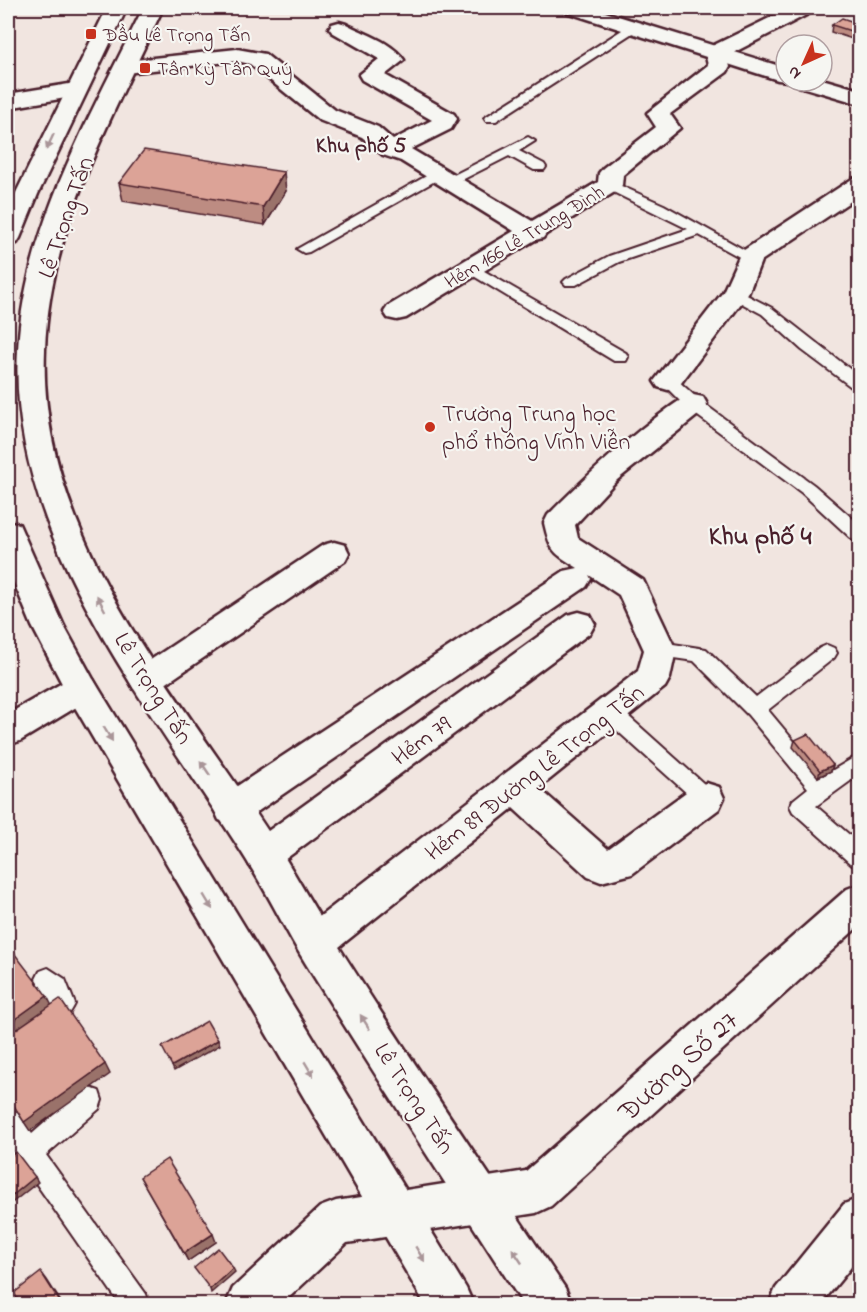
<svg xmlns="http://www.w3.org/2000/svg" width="867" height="1312" font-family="'Indie Flower',sans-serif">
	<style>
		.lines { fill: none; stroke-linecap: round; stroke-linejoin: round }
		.service-casing { stroke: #4a1f2b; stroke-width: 4 }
		.minor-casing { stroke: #4a1f2b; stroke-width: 5 }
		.secondary-casing { stroke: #4a1f2b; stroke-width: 5 }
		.service { fill: #f6f6f2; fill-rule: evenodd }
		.minor { fill: #f6f6f2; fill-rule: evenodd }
		.secondary { fill: #f6f6f2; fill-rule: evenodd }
		.wall { fill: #bd8c82; stroke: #4a1f2b; stroke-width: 1.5 }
		.shaded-wall { fill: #9a726a; stroke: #4a1f2b; stroke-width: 1.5 }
		.building { fill: #dca397; stroke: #4a1f2b; stroke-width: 1.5 }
		.oneway { fill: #a99598 }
		.poi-dot { fill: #c8321e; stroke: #f6f6f2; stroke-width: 2 }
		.labels { text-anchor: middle; stroke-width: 4.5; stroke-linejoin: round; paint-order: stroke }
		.far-poi-label { font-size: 20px; fill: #4a1f2b; stroke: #f6f6f2; text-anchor: start }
		.far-street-label { font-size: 20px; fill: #4a1f2b; stroke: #f6f6f2 }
		.far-neighbourhood-label { font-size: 22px; font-weight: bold; fill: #4a1f2b; stroke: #f6f6f2 }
		.street-label { font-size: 24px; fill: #4a1f2b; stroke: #f6f6f2 }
		.poi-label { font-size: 24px; fill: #4a1f2b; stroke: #f6f6f2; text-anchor: start }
		.neighbourhood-label { font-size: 26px; font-weight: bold; fill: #4a1f2b; stroke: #f6f6f2 }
		.near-street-label { font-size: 28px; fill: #4a1f2b; stroke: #f6f6f2 }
	</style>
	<rect width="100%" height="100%" fill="#f1e5e0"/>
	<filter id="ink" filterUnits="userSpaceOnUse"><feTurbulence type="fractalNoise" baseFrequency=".0167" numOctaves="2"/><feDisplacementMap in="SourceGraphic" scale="12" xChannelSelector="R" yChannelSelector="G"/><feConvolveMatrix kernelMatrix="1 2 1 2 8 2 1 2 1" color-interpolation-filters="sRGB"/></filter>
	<g filter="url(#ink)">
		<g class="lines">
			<defs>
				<path id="service" d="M633 23 637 24V30L496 121H486L484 118Z
					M528 137 535 141 519 151 544 164 546 167 544 170H534L509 156 454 184H444L442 181Z
					M437 170 444 174 442 177 309 252 304 253 297 249Z
					M610 181 664 205 757 257 755 260H745L699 235 619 262 576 285H566L563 282 566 279 609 256 688 229 605 188 603 185Z
					M472 264 626 353 628 357 626 361H614L467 272 464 269Z
					M735 289 772 308 860 377V390L854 389 802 350 762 314 730 297 727 294 730 291Z
					M668 376 674 377 699 400 814 485 860 525V542L854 541 802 493 687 408 660 381 662 377Z
					M660 642 706 649 756 697 820 648 827 645 834 648 837 653 834 658 768 710 823 776 860 754V774L816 806 860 844V867L852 865 793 812 790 806 793 800 808 788 748 715 694 661 653 655 650 650 653 645Z
					M610 704 617 706 713 792 717 798 713 804 706 807 699 804 603 718 600 712 603 706Z
					M48 968 65 979 75 1004C66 1024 28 1057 8 1063V1038L41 1012 50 1001 36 979 40 971Z
					M90 1088 99 1091 102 1100 99 1109 46 1155 146 1294 149 1304H120L8 1143V1110L17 1113 32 1134 81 1091Z"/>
				<path id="minor" d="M790 8H815L812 12 727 56 730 67 727 72 670 114 680 128 623 175 622 185 618 190 546 234 543 238 535 240 406 318 397 320 388 318 384 312 388 306 514 231 401 161 383 155 362 137 319 120 250 64 237 61 125 73 117 72 114 67 117 62 125 61 237 49 265 54 335 110 378 127 393 140 432 120 362 80 359 75 379 59 332 32 329 28 332 24 339 22 346 24C365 34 392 42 404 60L385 75 454 114 457 119 451 129 411 149 532 221 598 182 599 173 603 168 656 127 647 113 708 65 705 53 708 48Z
					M75 83 83 85 86 90 83 95 8 108V94Z
					M860 177V195L761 261 748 294 678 387 668 390 658 387 654 381 723 292 741 252 852 179Z
					M693 395 703 397 707 404 703 411 617 480 575 525 578 538 643 580 676 650 670 678 665 687 539 788 608 849 693 787 706 783 719 787 724 798 719 809 632 874 601 882 588 877 513 808 329 955 315 961 301 955 296 943 301 931 638 671 644 650 619 595 589 575 591 579 586 587 245 820 232 824 219 820 214 809 219 798 564 571 578 568C553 552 551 553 544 523L548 515C582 481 616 448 654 419 667 410 678 399 693 395Z
					M334 542 345 545 349 553 345 561 158 689 146 693 134 689 129 680 134 671 323 545Z
					M579 612 590 615 595 624 590 633 276 866 263 871 250 866 245 855 250 844 568 615Z
					M81 675 93 679 98 688 93 697 20 741 8 745V714L69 679Z
					M860 884V925L551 1206 536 1213 347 1243 282 1304H226L233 1288 320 1207 336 1201 526 1171 847 889Z
					M860 1198V1256L821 1304H769L776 1288 844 1204Z"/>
				<path id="secondary" d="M107 8H127L38 194 20 238 17 243 8 245V209Z
					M143 8H163C113 116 49 228 45 350 37 540 183 698 279 848 297 877 313 907 332 936 407 1055 487 1171 565 1288L572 1304H523C451 1191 377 1079 306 964 287 933 271 900 252 869 157 714 7 543 18 350 24 228 91 115 143 8Z
					M563 8H592L786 68V81H788L778 80 566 12Z
					M822 79 860 90V104L799 86 796 81H822Z
					M8 521 19 524 64 626 93 679 466 1288 473 1304H425L69 697 32 626 8 568Z"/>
			</defs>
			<use href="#service" class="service-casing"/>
			<use href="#minor" class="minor-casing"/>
			<use href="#secondary" class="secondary-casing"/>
			<use href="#service" class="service"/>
			<use href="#minor" class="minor"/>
			<use href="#secondary" class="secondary"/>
		</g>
		<path class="wall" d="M860 24V36L855 40 831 32 832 25Z
			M119 183 286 191 265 225 123 201Z
			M795 740 833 765 831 771 818 777 793 747Z
			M140 1177 216 1242 188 1261Z"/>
		<path class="shaded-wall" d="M860 31V36L855 40 857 33Z
			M284 172 286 191 265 225 263 207Z
			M833 765 831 771 818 777 820 771Z
			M47 996 52 1006 8 1038V1024Z
			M218 1040 220 1045 174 1071 172 1066Z
			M105 1064 110 1074 30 1131 24 1122Z
			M35 1177 38 1182 8 1206V1199Z
			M213 1234 216 1242 188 1261 184 1253Z
			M233 1268 235 1272 211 1293 210 1289Z
			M41 1272 47 1280 63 1305H62Z"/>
		<path class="building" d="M842 18 860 24V31L857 33 832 25Z
			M144 150 284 172 263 207 119 183Z
			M808 734 833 765 820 771 795 740Z
			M11 949 47 996 8 1024V951Z
			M60 999 105 1064 24 1122 8 1096V1035Z
			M207 1021 218 1040 172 1066 162 1047Z
			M16 1152 35 1177 8 1199V1159Z
			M167 1159 213 1234 184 1253 140 1177Z
			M218 1248 233 1268 210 1289 194 1268Z
			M41 1272 62 1305H21L14 1293Z"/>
		<defs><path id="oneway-solid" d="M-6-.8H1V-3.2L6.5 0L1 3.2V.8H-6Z" transform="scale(1.5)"/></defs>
		<g class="oneway">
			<use href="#oneway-solid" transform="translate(50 142) rotate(115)"/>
			<use href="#oneway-solid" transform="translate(101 603) rotate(-118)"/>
			<use href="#oneway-solid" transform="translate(108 734) rotate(59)"/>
			<use href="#oneway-solid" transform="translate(205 768) rotate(-124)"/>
			<use href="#oneway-solid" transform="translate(208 902) rotate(59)"/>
			<use href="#oneway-solid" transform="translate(365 1022) rotate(-123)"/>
			<use href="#oneway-solid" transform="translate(309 1069) rotate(59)"/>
			<use href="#oneway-solid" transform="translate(420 1254) rotate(59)"/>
			<use href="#oneway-solid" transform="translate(517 1256) rotate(-124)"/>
		</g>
	</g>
	<g class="poi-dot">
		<rect x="85" y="28" width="12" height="12" rx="3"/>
		<rect x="139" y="62" width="12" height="12" rx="3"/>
		<circle cx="430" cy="427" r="6"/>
	</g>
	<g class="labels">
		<g class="far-poi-label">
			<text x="103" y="41">Đầu Lê Trọng Tấn</text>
			<text x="157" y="75">Tân Kỳ Tân Quý</text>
		</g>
		<g class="far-street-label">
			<text transform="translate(524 236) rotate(-31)" y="7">Hẻm 166 Lê Trung Đình</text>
		</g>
		<g class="far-neighbourhood-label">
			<text x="361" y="152">Khu phố 5</text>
		</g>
		<g class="street-label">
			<text transform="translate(65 217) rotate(-71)" y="8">Lê Trọng Tấn</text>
			<text transform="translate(154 688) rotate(58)" y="8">Lê Trọng Tấn</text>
			<text transform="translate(421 740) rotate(-36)" y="8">Hẻm 79</text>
			<text transform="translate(534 772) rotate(-38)" y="8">Hẻm 89 Đường Lê Trọng Tấn</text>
			<text transform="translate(415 1098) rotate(57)" y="8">Lê Trọng Tấn</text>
		</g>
		<g class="poi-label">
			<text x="442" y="421">Trường Trung học<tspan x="442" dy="28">phổ thông Vĩnh Viễn</tspan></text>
		</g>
		<g class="neighbourhood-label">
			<text x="760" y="544">Khu phố 4</text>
		</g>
		<g class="near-street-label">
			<text transform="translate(677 1065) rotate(-42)" y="10">Đường Số 27</text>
		</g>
	</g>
	<rect width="867" height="1312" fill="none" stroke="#f6f6f2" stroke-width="30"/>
	<rect x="15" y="15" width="837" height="1282" fill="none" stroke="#4a1f2b" stroke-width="2" filter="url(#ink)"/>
	<g transform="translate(804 63) rotate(225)"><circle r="28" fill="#f6f6f2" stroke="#b1a0a2" stroke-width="1.5"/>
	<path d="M0-4.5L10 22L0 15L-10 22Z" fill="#c8321e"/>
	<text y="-9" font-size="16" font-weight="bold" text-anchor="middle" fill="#4a1f2b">N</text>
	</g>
</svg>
